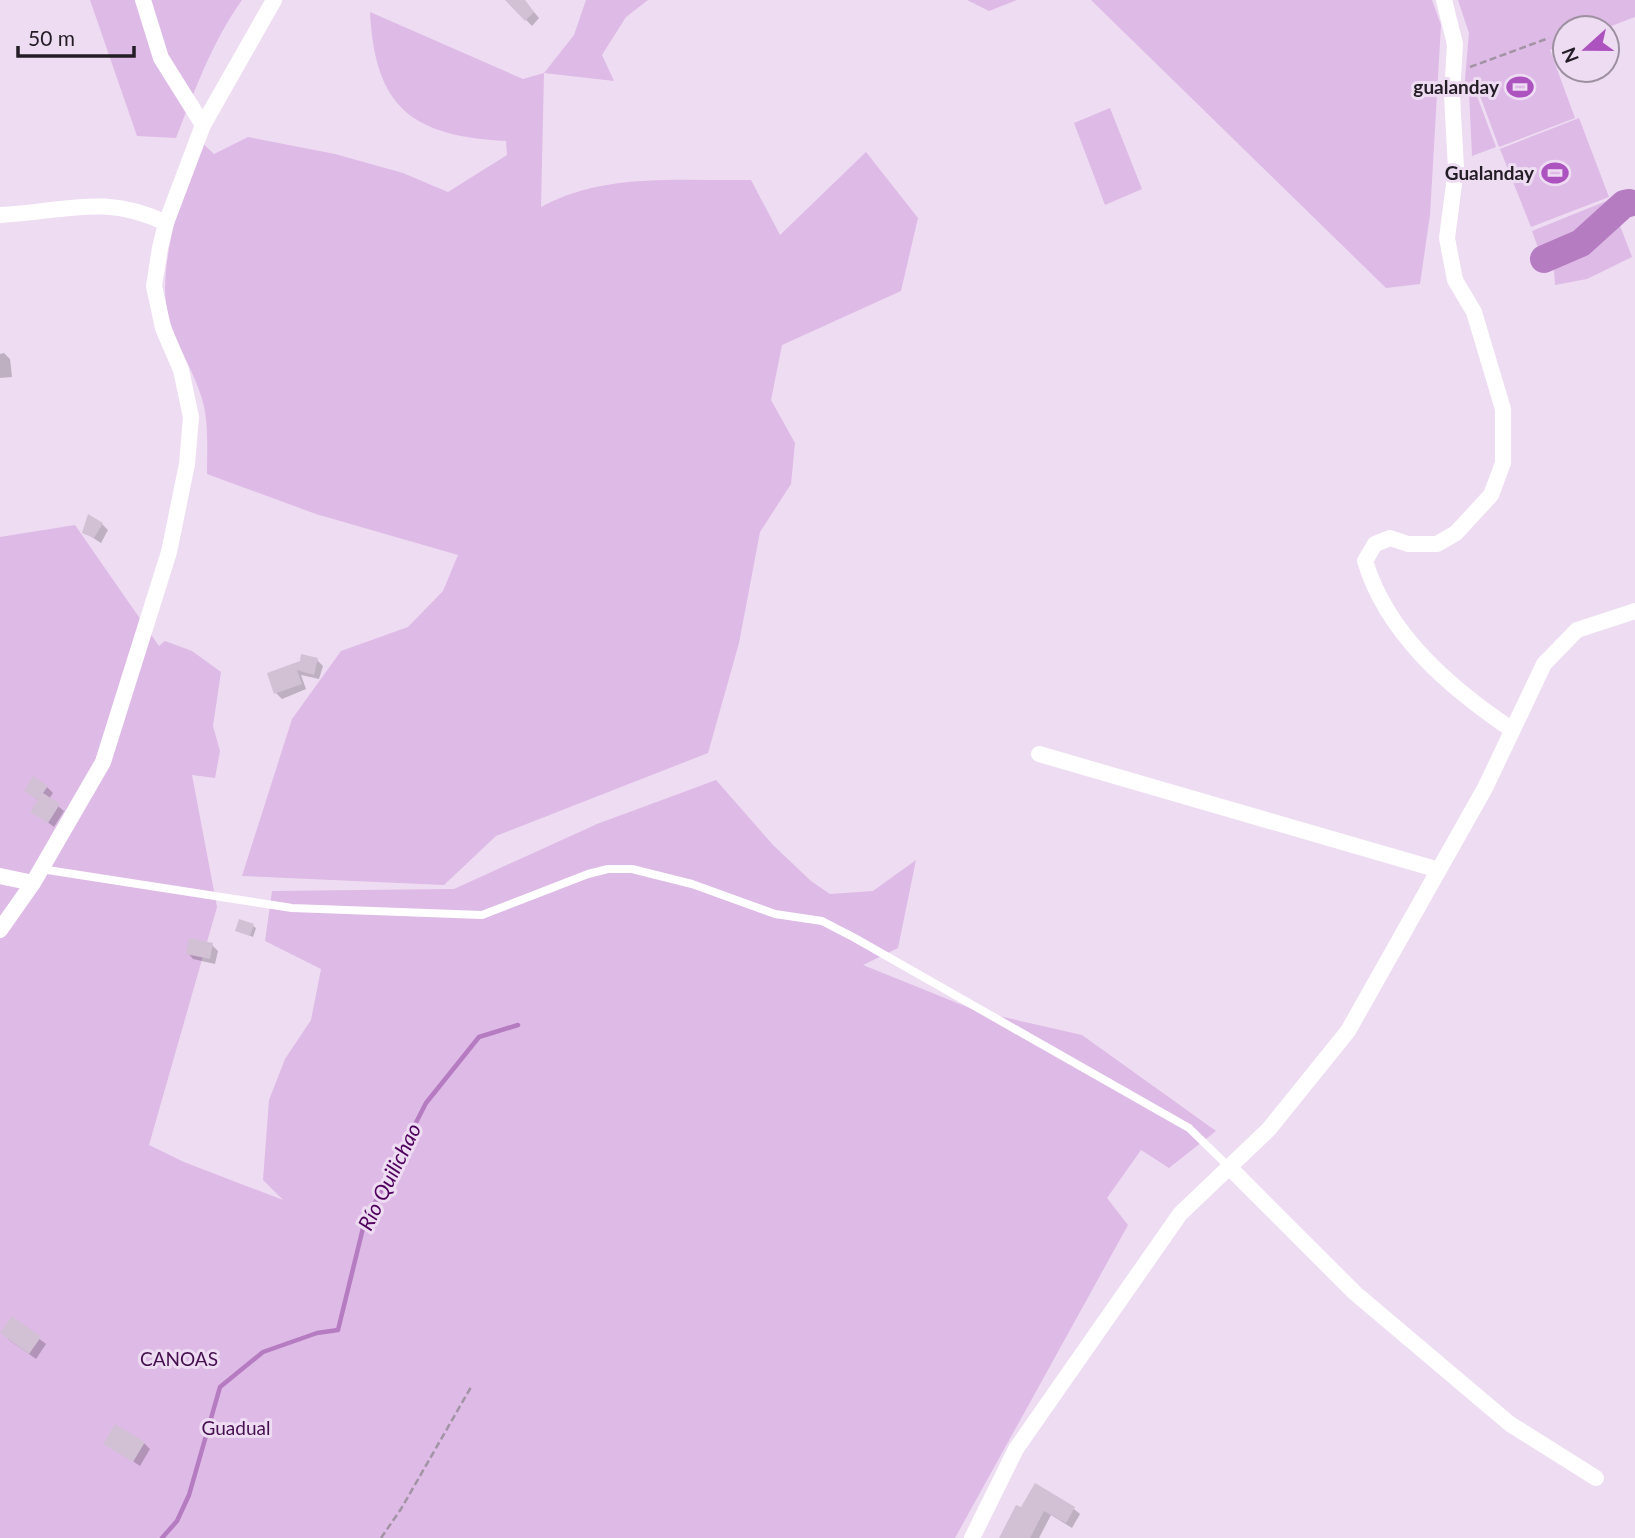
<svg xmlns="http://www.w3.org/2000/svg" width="1635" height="1538" font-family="Lato,sans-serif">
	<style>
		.green { fill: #debae6 }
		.shadow { fill: #0003 }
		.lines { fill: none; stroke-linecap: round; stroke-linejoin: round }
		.stream { stroke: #b67cc2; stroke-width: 4.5 }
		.river { stroke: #b67cc2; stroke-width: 28 }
		.building { fill: #d2c1d5 }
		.path { stroke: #a194a4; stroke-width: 2.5; stroke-dasharray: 7 3.5; stroke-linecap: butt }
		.service { stroke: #fff; stroke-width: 8 }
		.minor { stroke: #fff; stroke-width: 16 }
		.labels { text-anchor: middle; stroke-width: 6; stroke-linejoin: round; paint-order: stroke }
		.poi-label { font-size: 19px; font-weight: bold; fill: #231d25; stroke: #eedcf2; text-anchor: end }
		.park-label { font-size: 19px; fill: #450f50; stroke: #eedcf2 }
		.water-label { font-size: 21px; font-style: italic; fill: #4f005d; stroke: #eedcf2 }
	</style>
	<rect width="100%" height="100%" fill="#eedcf2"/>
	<path class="green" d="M90 0H242C212 42 195 90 176 138L137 136Z
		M586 0H648L626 17 602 55 614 81 544 73 541 207C604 172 681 181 751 180L780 235 866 152 918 218 901 291 782 345 771 400 795 443 791 484 760 532 739 643 708 753 496 836 444 885 242 876 292 719 341 651 408 627 443 591 458 555 316 514 207 474C207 449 209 422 202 399 193 367 170 336 166 303 160 258 185 184 199 140L214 154 248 137 335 154 403 173 448 192 507 155 506 141C412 136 375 108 370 12L523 79 544 73 574 35Z
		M967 0H1017L989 11Z
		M1091 0H1432L1441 25 1430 215 1420 284 1386 288Z
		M1458 0H1635V17L1606 28H1565V44L1550 50 1575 118 1499 147 1476 85 1464 91 1469 33Z
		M1474 88 1496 147 1472 156 1469 91Z
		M1110 108 1142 189 1105 205 1074 123Z
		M1579 118 1609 197 1531 227 1500 149Z
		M1609 200 1613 210 1589 236 1542 259 1532 231Z
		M1616 215 1632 257 1587 279 1555 285 1554 270 1547 259 1557 253 1567 254 1573 247 1587 246Z
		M75 525 159 646 165 641 192 651 221 672 213 726 220 751 215 778 192 775 217 907 149 1145 184 1162 283 1200 263 1180 269 1100 285 1059 311 1020 321 969 265 941 272 891 454 889 597 824 716 780 773 845 811 881 830 894 873 891 916 860 898 948 863 965 977 1011 1082 1035 1216 1131 1169 1168 1141 1150 1107 1198 1128 1225 955 1538H0V537Z"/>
	<path class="shadow" d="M507 0H524L539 18 532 26Z
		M4 353 10 359 12 377 0 378V354Z
		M102 524 108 530 101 543 84 532Z
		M317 660 323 666 319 679 301 675 306 689 282 699 276 693 301 662Z
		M47 787 53 793 49 799 64 811 54 827 33 811 39 801 26 791Z
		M253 926 256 928 253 937 237 930Z
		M212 945 218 951 215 964 193 959 188 953Z
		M12 1318 46 1344 36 1359 8 1339Z
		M106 1443H144L150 1449 140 1466Z
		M1017 1507 1074 1509 1080 1514 1072 1528 1051 1515 1039 1538H1004Z"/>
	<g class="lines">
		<path class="stream" d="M162 1538 177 1521 189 1495 220 1387 263 1352 317 1333 338 1330 364 1224 426 1103 479 1037 518 1025"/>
		<path class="river" d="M1544 259 1581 243 1624 204 1629 203"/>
	</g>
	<path class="building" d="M505 0H525L534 12 525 21Z
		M88 514 103 523 94 538 82 533Z
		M301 654 318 658 314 675 297 670 302 684 274 694 267 673 300 661Z
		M33 776 48 786 43 793 60 804 48 823 30 812 38 800 24 791Z
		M239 919 254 924 250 936 235 931Z
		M189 938 213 943 210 959 186 954Z
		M12 1316 41 1337 29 1354 0 1333Z
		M115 1424 145 1442 133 1462 103 1444Z
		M1035 1483 1075 1507 1066 1523 1044 1511 1030 1538H999L1016 1505 1021 1507Z"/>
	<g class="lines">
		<path class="path" d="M1470 67 1549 38
			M381 1538 401 1509 471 1387"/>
		<path class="service" d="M41 869 292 908 482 915 588 874 608 869H632L692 884 775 914 822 921 853 937 1189 1128 1230 1168"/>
		<path class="minor" d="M143 0 161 58 203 125
			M1444 0 1455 44 1452 95 1456 169 1447 238 1455 280 1474 312 1503 409V463L1491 495 1456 533 1437 544H1408L1390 538 1375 544 1365 561C1387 634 1450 688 1511 729
			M0 215C64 212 104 193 166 223
			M1039 754 1439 870
			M0 876 33 883
			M0 930 33 883 103 762 169 552 187 464 191 417 181 370 163 328 154 286 160 248 166 223 203 125 274 0
			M1230 1168 1355 1293 1510 1424 1596 1478
			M972 1538 1016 1449 1180 1214 1269 1129 1348 1031 1485 788 1544 664 1577 630 1635 611"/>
	</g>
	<defs>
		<symbol id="stadium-bare" viewBox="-9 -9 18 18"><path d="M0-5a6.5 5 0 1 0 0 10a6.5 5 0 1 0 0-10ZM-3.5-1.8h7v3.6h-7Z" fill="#ac53bf" stroke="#eedcf2" stroke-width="2.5" paint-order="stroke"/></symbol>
	</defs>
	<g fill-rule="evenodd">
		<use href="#stadium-bare" x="1501" y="68" width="38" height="38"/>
		<use href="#stadium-bare" x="1536" y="154" width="38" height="38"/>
	</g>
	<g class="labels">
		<g class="poi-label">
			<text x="1499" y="94">gualanday</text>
			<text x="1534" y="180">Gualanday</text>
		</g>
		<g class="park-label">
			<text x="179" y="1366">CANOAS</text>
			<text x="236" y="1435">Guadual</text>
		</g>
		<g class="water-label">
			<text transform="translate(390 1177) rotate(-64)" y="7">Río Quilichao</text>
		</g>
	</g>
	<g transform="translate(1586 49) rotate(249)"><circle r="33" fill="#eedcf2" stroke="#9d90a0" stroke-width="2"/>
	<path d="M0-5L12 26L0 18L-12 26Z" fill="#ac53bf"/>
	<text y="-10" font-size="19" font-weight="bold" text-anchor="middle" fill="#231d25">N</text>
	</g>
	<path d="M18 46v10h116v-10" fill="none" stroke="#231d25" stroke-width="3.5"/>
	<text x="28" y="46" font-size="21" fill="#231d25" stroke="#eedcf2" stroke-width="5" paint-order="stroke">50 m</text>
</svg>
